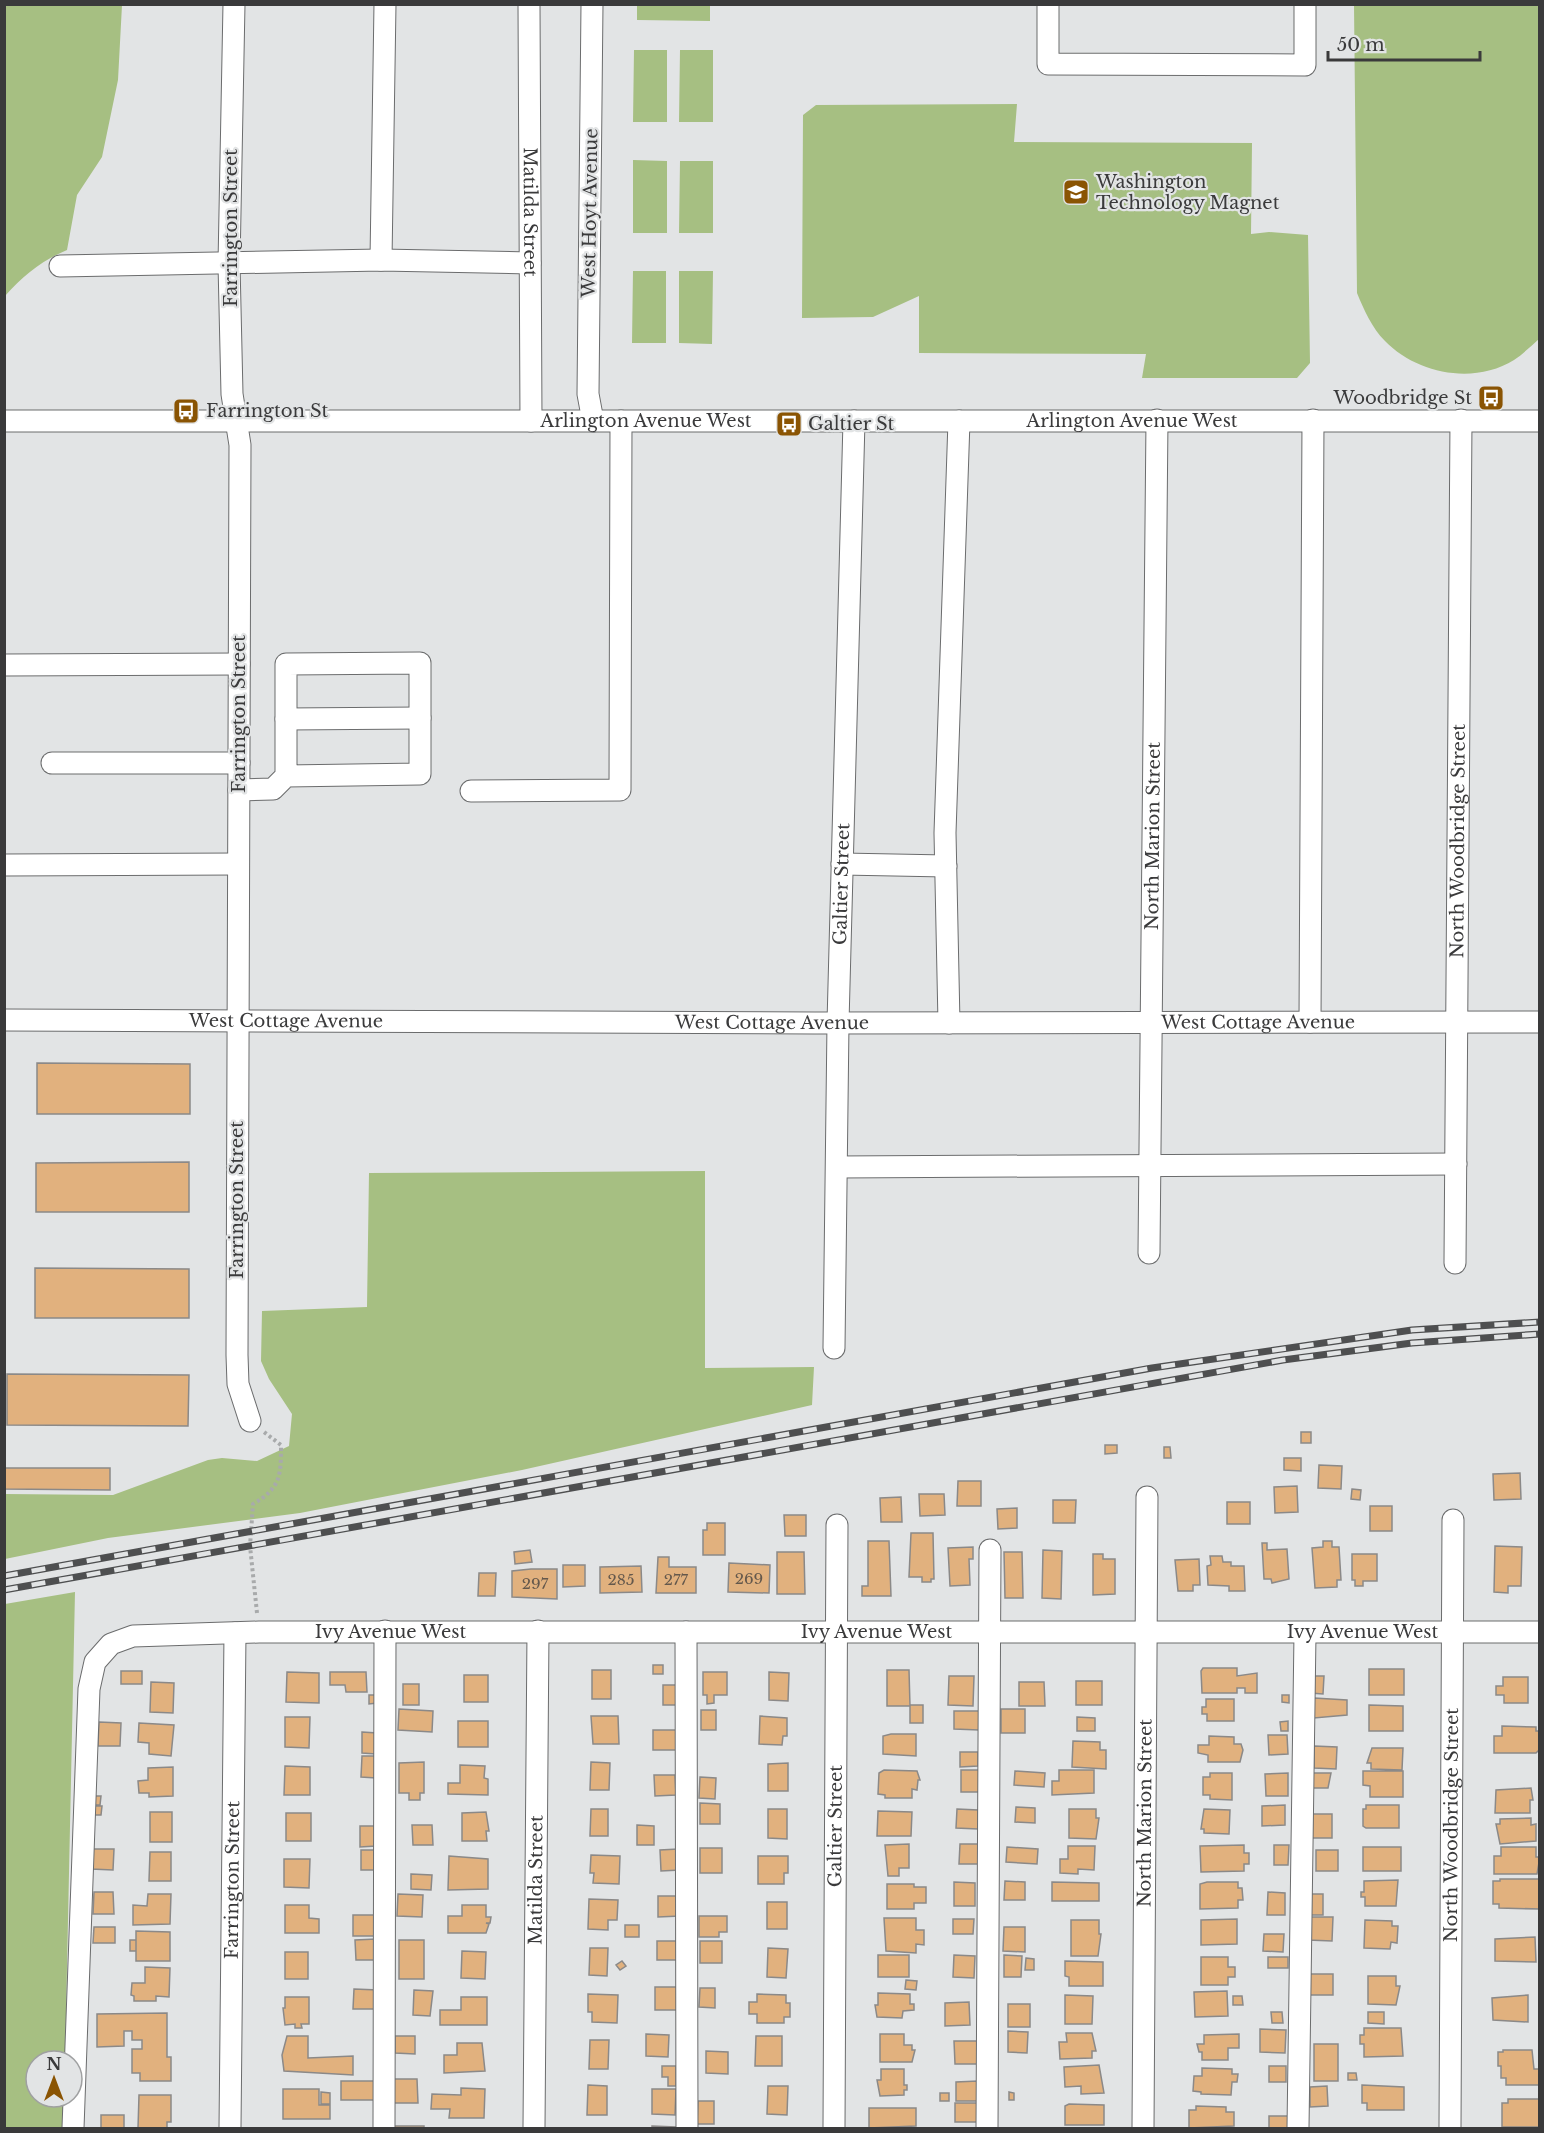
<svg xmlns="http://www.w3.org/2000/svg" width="1544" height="2133" font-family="'Libre Baskerville',serif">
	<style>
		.green { fill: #a6bf82 }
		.building { fill: #e1b17e; stroke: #8b8988; stroke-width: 1.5 }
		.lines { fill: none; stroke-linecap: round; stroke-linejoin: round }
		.minor-casing { stroke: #6b6c6d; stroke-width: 23 }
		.path { stroke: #a8aaab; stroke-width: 4; stroke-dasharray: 3 3; stroke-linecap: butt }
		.minor { stroke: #fff; stroke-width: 21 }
		.rail-casing { stroke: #4e4f50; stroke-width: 7 }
		.rail { stroke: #e2e4e5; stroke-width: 4.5; stroke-dasharray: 14; stroke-linecap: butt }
		.labels { text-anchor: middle; stroke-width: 4.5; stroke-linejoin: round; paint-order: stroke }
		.number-label { font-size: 15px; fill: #64584c }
		.poi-label { font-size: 18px; fill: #3a3a3b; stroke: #e2e4e5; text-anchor: start }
		.street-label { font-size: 18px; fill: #3a3a3b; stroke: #e2e4e5 }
	</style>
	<rect width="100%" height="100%" fill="#e2e4e5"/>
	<path class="green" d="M5 4 122 5 118 80 102 157 77 195 67 250C41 261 24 275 5 296Z
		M637 5H710V21L637 20Z
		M1354 5H1539V339C1531 346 1523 354 1514 360 1474 385 1417 374 1385 341 1372 328 1364 310 1357 293Z
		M634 50H667V122H633Z
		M680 50H713V122H679Z
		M1017 104 1014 142 1252 143 1251 234 1269 232 1308 235 1310 363 1297 378H1142L1146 354 919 353V296L873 317 802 318 803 115 816 105Z
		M633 160 667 161V233H633Z
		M680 161H713V233H679Z
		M633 271H666V343H632Z
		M679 271H713L712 344 679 343Z
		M705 1171V1368L814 1367 812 1405 522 1470 300 1513 108 1538 5 1559V1494L113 1495 208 1460 222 1458 257 1461 289 1446 292 1414 269 1379 261 1361 262 1311 367 1307 369 1173Z
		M75 1592 65 2061H36V2097H64V2128H5V1604Z"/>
	<path class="building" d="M37 1063 190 1064V1114H37Z
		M189 1162V1212H36V1163Z
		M35 1268 189 1269V1318H35Z
		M7 1374 189 1375 188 1426 7 1425Z
		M1301 1432H1311V1443H1301Z
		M1105 1445H1117V1453L1105 1454Z
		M1164 1447H1170L1171 1458H1164Z
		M1284 1458H1301V1471L1284 1470Z
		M1319 1465 1342 1466 1341 1489 1318 1488Z
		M4 1468H110V1490L4 1489Z
		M1520 1473 1521 1499 1494 1500 1493 1474Z
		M958 1481H981V1506H957Z
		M1297 1486 1298 1512 1275 1513 1274 1487Z
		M1352 1489 1361 1490 1360 1500 1351 1499Z
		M919 1494H944L945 1515 920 1516Z
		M901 1497 902 1522H881L880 1498Z
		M1053 1500H1076L1075 1523H1053Z
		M1227 1502H1250V1524H1227Z
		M1370 1506H1392V1531H1370Z
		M1017 1508V1528L998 1529 997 1509Z
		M784 1515H806V1536H785Z
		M707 1523H725V1555H703V1530H707Z
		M911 1533H933L934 1579H931V1582H922V1577H909Z
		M868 1541H889L891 1596H862V1586H868Z
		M1323 1541H1332V1547H1339L1341 1580H1337V1587L1315 1588 1312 1548 1323 1547Z
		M1262 1543H1267V1550L1287 1549 1289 1579 1272 1583 1271 1579H1264Z
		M1495 1546 1522 1547 1521 1586H1508V1593L1494 1592Z
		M973 1547V1559H969L970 1585 950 1586 948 1548Z
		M530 1550 532 1562 515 1564 514 1552Z
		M1043 1550 1062 1551 1061 1599 1042 1598Z
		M777 1552H804L805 1594H777Z
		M1004 1552H1022L1023 1598H1005Z
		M1093 1554H1103V1559H1115V1594L1093 1595Z
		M1352 1554H1377V1581H1363V1586H1355V1580H1352Z
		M1210 1556H1222L1223 1562H1231V1566H1244L1245 1591H1229V1586L1208 1585 1207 1566 1211 1565Z
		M658 1557H669V1567H696V1593H656Z
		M1199 1559 1200 1585H1193V1591H1178L1175 1560Z
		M729 1563 770 1565 769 1593 728 1592Z
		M563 1565H585V1586L563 1587Z
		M641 1566 642 1592 600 1593V1567Z
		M531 1569H557V1599L512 1597V1571Z
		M479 1573H496L495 1596H478Z
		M653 1665H663V1674H653Z
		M1203 1668H1237V1676L1257 1673V1693H1245V1688H1237V1693H1202L1201 1671Z
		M1369 1669H1404V1695H1369Z
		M592 1670H611V1699H592Z
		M887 1670H909L910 1706H887Z
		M121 1671H142V1684H121Z
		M287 1672 319 1673V1703L286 1702Z
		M330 1672H366L367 1692H346L345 1685H330Z
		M703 1672H727V1695H714V1703L707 1704V1695H703Z
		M769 1672 789 1673 788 1701 769 1700Z
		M464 1675H488V1702H464Z
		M949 1676H974L973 1706 948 1705Z
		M1310 1676H1324L1323 1694 1310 1693Z
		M1503 1677H1528V1703H1504V1695H1496V1686H1503Z
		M1076 1681H1102V1705H1076Z
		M151 1682 174 1683 173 1713 150 1712Z
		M1019 1682H1044L1045 1706H1019Z
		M403 1684H419V1705H403Z
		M663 1685H678L677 1705H663Z
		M369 1695H377V1703L369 1704Z
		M1282 1695H1289V1703L1282 1702Z
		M1314 1698 1347 1700V1715L1314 1718Z
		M1206 1699H1234V1721H1207V1714H1202V1707H1206Z
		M910 1705H923V1723H910Z
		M1369 1705 1403 1706V1731H1369Z
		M399 1709 433 1711 432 1732 398 1730Z
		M1001 1709H1025V1733H1001Z
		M701 1710H716V1730H701Z
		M954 1711H979V1730L954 1729Z
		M591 1716H618L619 1744H593Z
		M760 1716 787 1718V1736H783L782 1745 759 1744Z
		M285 1717H310L309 1748 285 1747Z
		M1077 1717 1095 1718V1731H1077Z
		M458 1721H488V1747H458Z
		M1288 1721V1731H1281L1280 1722Z
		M99 1722 121 1723 120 1746H98Z
		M139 1723 174 1725 171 1756 149 1754V1743L138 1742Z
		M1502 1726 1536 1727V1731H1539V1750L1536 1753H1494V1736H1502Z
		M653 1730H679V1750H653Z
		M362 1732 377 1733 376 1754 362 1753Z
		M891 1734H916V1756L883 1754V1736Z
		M1268 1735H1287L1288 1754 1269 1755Z
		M1209 1736 1234 1737V1744H1241L1243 1750 1240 1762H1208V1755L1198 1753V1745H1209Z
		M1073 1741 1100 1742V1750H1106V1769L1072 1767Z
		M1314 1746 1337 1747 1336 1769 1314 1768Z
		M1372 1748H1403L1402 1770 1371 1769V1763H1367Z
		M960 1752H978V1766L960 1767Z
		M362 1756H376V1778L361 1777Z
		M424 1762V1793H420V1800H409V1793H399V1763Z
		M591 1762 610 1763 609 1790H590Z
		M788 1763V1791H768V1764Z
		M460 1765 485 1766 484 1778 488 1779V1795L448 1794V1783H460Z
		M285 1766 310 1767V1795H284Z
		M173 1767V1796L149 1797V1793H139L138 1781 148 1780V1768Z
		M884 1770 917 1771 920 1780H918L917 1790 912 1789V1798H885V1795L878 1794 879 1773Z
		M961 1770H980V1792H961Z
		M1059 1770H1094V1793L1052 1795V1781H1059Z
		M1015 1771 1045 1773 1044 1787 1014 1785Z
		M1363 1771H1403V1797H1370V1786L1363 1785Z
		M1210 1773H1232V1800L1210 1799V1795H1203V1777H1210Z
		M1288 1773V1796H1266L1265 1774Z
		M1312 1773H1331L1328 1788H1312Z
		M654 1775H675L676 1795 655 1796Z
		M700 1777 716 1778 715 1799 699 1798Z
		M1531 1788 1533 1800H1530V1813H1495L1496 1790Z
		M94 1796H101L100 1805H94Z
		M700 1803 720 1804V1824H700Z
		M1285 1805V1825L1262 1826V1806Z
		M1366 1805H1399V1828H1366L1363 1826V1809H1366Z
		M93 1806H102L101 1815H93Z
		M1016 1807 1035 1808V1823L1015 1822Z
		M591 1809H608V1836H590Z
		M768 1809H787V1839L768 1838Z
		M957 1809 978 1810V1829L956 1828Z
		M1069 1809H1096V1818H1099L1096 1839 1069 1838Z
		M1204 1809 1230 1810 1229 1834 1204 1833V1829H1201Z
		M878 1811 912 1812 911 1836H877Z
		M150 1812H172V1842H150Z
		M486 1812 489 1831H486L487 1841H462V1813Z
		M286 1813H311V1841H286Z
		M1309 1814H1332V1838H1309Z
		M1531 1818V1825L1536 1824V1841L1500 1844 1496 1824H1500V1819Z
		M412 1825H432L433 1845H413Z
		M637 1825 654 1826V1845H637Z
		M360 1826H376V1846L360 1847Z
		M909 1844V1868H899V1876H888L885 1845Z
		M960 1844H979V1864H959Z
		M1244 1845V1853H1249V1864H1244V1871L1201 1872 1200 1846Z
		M1274 1845H1289L1288 1865H1274Z
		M1068 1846H1095L1094 1870 1078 1869V1874L1060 1873V1859H1068Z
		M1007 1847 1038 1849 1037 1864 1006 1862Z
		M1363 1847H1401V1871H1363Z
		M1501 1847H1536V1857H1540L1537 1874H1494V1856H1501Z
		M700 1848H722V1873H700Z
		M92 1849H114L113 1870 91 1869Z
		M678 1849 680 1870 661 1871 660 1850Z
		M361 1850H377V1870H361Z
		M1316 1850H1338V1871H1316Z
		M150 1852H171V1881H149Z
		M591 1855 620 1856 619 1884 593 1883 594 1873H590Z
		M449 1856 488 1859V1889L448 1890Z
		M758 1856H788V1873H784V1884H758Z
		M284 1859H310L309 1888 284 1887Z
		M411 1874 432 1875 431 1890 411 1889Z
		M1500 1879H1539V1909L1499 1908V1904H1493V1881H1500Z
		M1398 1880 1396 1906H1365V1897H1361V1892H1364V1881Z
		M1005 1881 1025 1882V1900H1004Z
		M954 1882 975 1883V1906H954Z
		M1052 1882 1099 1883V1901H1052Z
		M1207 1882H1238V1888H1242L1243 1900H1238V1908L1200 1909V1884Z
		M887 1884H914V1887H926V1903H914V1909H887Z
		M94 1892H113L114 1914H93Z
		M1268 1892 1285 1893V1915H1267Z
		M148 1894H171L170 1924 133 1925V1905L147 1906Z
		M398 1894 423 1895 422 1917 397 1916Z
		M1308 1894H1323V1915H1308Z
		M658 1896H680V1916L658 1917Z
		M589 1899 618 1900 617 1920H608V1930L588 1929Z
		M767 1902H787V1929H767Z
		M285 1905H309V1918L319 1919V1933H285Z
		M462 1905H486V1917H491L490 1923H486L489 1924 486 1933H448V1916H462Z
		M353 1915H377L376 1936H353Z
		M699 1916H727V1932H719V1937H699Z
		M1308 1917H1333L1332 1941 1308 1940Z
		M884 1918H916V1930H924V1945L916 1944V1953L886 1951Z
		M953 1919H974L973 1934H953Z
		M1237 1919V1944L1201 1945V1920Z
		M1071 1920H1099V1934H1101L1098 1956H1071Z
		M1365 1920 1392 1921V1926H1398L1397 1943 1391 1942 1390 1949 1364 1948Z
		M625 1925H639V1937H625Z
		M94 1927H115V1943H93Z
		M1004 1927H1025V1952L1003 1951Z
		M136 1931 170 1932V1961H136Z
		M1264 1934H1284L1283 1952 1263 1951Z
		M1535 1937 1536 1962 1495 1961V1939Z
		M376 1939V1960H356L355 1940Z
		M130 1940H136V1951H130Z
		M399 1940H424V1979H399Z
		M657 1941H678L677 1960H657Z
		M700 1941H722V1963H700Z
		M590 1948H608L607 1976 589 1975Z
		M768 1948 788 1949 786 1978 767 1977Z
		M462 1951 486 1952 485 1979 461 1978Z
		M285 1952H308V1979H285Z
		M878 1955H909V1977H878Z
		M954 1955 975 1956 974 1978 953 1977Z
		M1004 1955 1022 1956 1021 1977H1004Z
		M1201 1957H1228V1967H1235V1977H1228V1985H1201Z
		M1268 1957H1288V1968H1268Z
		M1026 1958 1034 1959V1970H1025Z
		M622 1961 626 1966 620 1970 616 1965Z
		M1065 1961 1103 1962V1986H1069V1977L1065 1976Z
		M145 1967 170 1968 169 1997 156 1996V2001H134V1996L131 1995 132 1983H145Z
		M1308 1974H1333V1995H1308Z
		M1368 1976H1396V1986H1400L1396 2005 1368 2004Z
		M906 1980 917 1981 916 1990 905 1989Z
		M655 1987H681L680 2010H655Z
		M700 1988H715V2008L699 2007Z
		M354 1989 378 1990 377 2009H353Z
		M414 1990 433 1991 430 2016 413 2015Z
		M1227 1991 1228 2016 1195 2017 1194 1992Z
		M878 1993 910 1994V2004H914V2010L903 2011 902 2018 877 2017 875 2005H878Z
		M588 1994 618 1995 617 2023 592 2022V2012H588Z
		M757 1994 786 1995V2003H790V2017H784V2023H757V2014H749V2002H757Z
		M1065 1995 1093 1996 1092 2024H1065Z
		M1528 1995V2022L1493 2020 1492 1998Z
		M1233 1996H1242L1243 2005H1233Z
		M285 1997H309V2024H301L302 2028H295V2024L285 2025 283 2008H285Z
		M461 1997H487V2025H440V2010H461Z
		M969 2002 970 2025 945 2026V2003Z
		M1008 2004H1030V2027H1008Z
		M1271 2012H1282L1283 2023H1272Z
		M1368 2012H1384V2024L1368 2023Z
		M167 2013V2057H171V2081H140V2073H132V2049H142V2040H132V2031H124V2046L97 2047V2014Z
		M1364 2028H1401L1403 2056 1364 2057V2044H1360V2035H1364Z
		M1260 2029 1286 2030 1285 2053 1260 2052Z
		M1008 2031 1028 2032 1027 2053 1008 2052Z
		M1066 2033H1092L1096 2051H1092V2058L1060 2059 1059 2042H1067Z
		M646 2034 669 2035 668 2057 646 2056Z
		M880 2034H904V2045H912V2050H915L912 2062H880Z
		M1239 2034V2048H1228V2060H1202V2052H1199L1197 2044H1204V2035Z
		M287 2036H308V2058L353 2056V2075L284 2071 282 2055Z
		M395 2036H415V2054L395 2053Z
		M756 2036H782V2066H755Z
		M590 2040H609L608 2069H589Z
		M954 2041H977L978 2064H955Z
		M457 2043H482L485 2071 444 2073V2055H457Z
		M1314 2044H1338V2081H1314Z
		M1503 2050H1532L1534 2069H1540V2085H1506V2078H1501V2066H1498V2052H1503Z
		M706 2051 728 2052V2074L706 2073Z
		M1099 2065 1104 2093 1081 2094V2086L1065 2087 1064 2067Z
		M662 2066H676V2086H668V2077H662Z
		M1269 2066H1286V2082H1269Z
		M1202 2068 1232 2069V2074H1238L1237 2082H1232L1231 2095 1201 2094V2092L1193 2091 1194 2076H1202Z
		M881 2069H904V2085H907V2090H904V2095L880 2096 877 2080H881Z
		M1348 2073H1356L1357 2080H1348Z
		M393 2079H417L418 2103H394Z
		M341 2081H375V2100H341Z
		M978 2081V2101H956V2082Z
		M588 2085 607 2086V2115H587Z
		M1362 2085 1404 2087V2110H1367V2103H1362Z
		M768 2086H788L787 2115 767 2114Z
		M1327 2086 1328 2106 1310 2107V2087Z
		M461 2088 485 2089 484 2118H449L450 2109H431L432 2094 461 2095Z
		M283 2089H319V2105H330V2119H283Z
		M652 2089H676L675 2115 652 2114Z
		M321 2092 330 2093V2104H321Z
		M1009 2092 1014 2093V2100H1009Z
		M940 2093H949V2101H940Z
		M139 2095H171V2122H167V2128H138Z
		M1508 2099H1539V2127H1502V2103H1508Z
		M698 2101H714V2124H697Z
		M955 2103H978V2122H955Z
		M1069 2104 1104 2105V2125H1065V2106Z
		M1196 2106 1226 2107V2112H1234V2126L1189 2128V2110H1196Z
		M869 2108H916V2126L869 2128Z
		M101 2115H124V2128H101Z
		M1269 2116H1289V2128H1269Z
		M393 2126H424V2128H393Z
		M652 2126 676 2127V2128H652Z"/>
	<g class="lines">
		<defs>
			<g id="minor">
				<path d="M234 4 229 264 232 394 240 445 237 1355 238 1384 250 1421"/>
				<path id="s1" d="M529 4 531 421"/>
				<path d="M592 4 588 394 593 421"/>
				<path d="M1048 4V64L1305 65V4"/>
				<path d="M381 260 385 4"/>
				<path d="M60 266 381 260 530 263"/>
				<path id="s2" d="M4 421H1540"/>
				<path d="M4 665 239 664"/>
				<path d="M286 719 420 718"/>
				<path d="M52 763H239"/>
				<path d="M239 790 273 789 286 776 420 774V663L286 664V776"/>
				<path d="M471 791 620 790 621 421"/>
				<path d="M842 864 946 866"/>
				<path d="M4 865 238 864"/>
				<path id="s3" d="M4 1020 815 1023 1540 1022"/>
				<path d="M1310 1022 1313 420"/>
				<path d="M949 1023 945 833 959 421"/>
				<path d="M837 1167 1456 1164"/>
				<path id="s4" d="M1149 1253 1157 420"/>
				<path id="s5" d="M1455 1263 1461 420"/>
				<path id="s6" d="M834 1348 838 1023 854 421"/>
				<path d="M686 1632 687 2128"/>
				<path id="s7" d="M73 2128 89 1689 95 1662 111 1644 133 1636 259 1632H1540"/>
				<path id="s8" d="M230 2128 235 1633"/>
				<path d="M384 2128 385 1631"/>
				<path id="s9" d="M534 2128 538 1631"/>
				<path id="s10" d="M834 2128 837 1525"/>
				<path d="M987 2128 990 1550"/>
				<path id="s11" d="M1143 2128 1147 1497"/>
				<path d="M1298 2128 1305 1634"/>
				<path id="s12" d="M1450 2128 1453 1520"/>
			</g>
		</defs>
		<use href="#minor" class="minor-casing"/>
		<path class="path" d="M257 1613 250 1546 253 1504C281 1488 281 1475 281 1445L264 1432"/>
		<use href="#minor" class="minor"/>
		<defs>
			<path id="rail" d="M4 1576 1152 1368 1412 1330 1540 1322
				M4 1590 1283 1360 1412 1343 1540 1334"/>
		</defs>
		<use href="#rail" class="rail-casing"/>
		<use href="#rail" class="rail"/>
	</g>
	<defs>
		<symbol id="school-square" viewBox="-11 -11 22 22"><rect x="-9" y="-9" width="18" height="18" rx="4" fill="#8a5403" stroke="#e2e4e5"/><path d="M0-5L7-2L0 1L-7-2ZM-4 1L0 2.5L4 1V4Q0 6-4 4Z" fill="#fff"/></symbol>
		<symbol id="bus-square" viewBox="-11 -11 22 22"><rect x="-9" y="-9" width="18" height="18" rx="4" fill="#8a5403" stroke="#e2e4e5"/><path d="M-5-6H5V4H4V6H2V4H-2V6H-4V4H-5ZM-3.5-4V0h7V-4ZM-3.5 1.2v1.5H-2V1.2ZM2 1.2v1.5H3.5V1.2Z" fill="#fff"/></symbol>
	</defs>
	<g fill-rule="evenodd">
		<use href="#school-square" x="1061" y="177" width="30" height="30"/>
		<use href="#bus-square" x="1476" y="383" width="30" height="30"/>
		<use href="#bus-square" x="171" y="396" width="30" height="30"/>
		<use href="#bus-square" x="774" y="409" width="30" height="30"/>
	</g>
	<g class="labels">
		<g class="number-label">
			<text x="749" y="1584">269</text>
			<text x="621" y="1585">285</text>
			<text x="676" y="1585">277</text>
			<text x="535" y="1589">297</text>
		</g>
		<g class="poi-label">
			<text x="1096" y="188">Washington<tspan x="1096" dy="21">Technology Magnet</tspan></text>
			<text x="1472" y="404" text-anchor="end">Woodbridge St</text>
			<text x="206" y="417">Farrington St</text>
			<text x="808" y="430">Galtier St</text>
		</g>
		<g class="street-label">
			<text dy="6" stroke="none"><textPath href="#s1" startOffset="208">Matilda Street</textPath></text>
			<text transform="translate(590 213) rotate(-89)" y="6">West Hoyt Avenue</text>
			<text transform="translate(231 228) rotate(-90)" y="6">Farrington Street</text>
			<text dy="6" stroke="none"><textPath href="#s2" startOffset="642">Arlington Avenue West</textPath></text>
			<text dy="6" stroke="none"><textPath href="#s2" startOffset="1128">Arlington Avenue West</textPath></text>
			<text transform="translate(239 714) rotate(-90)" y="6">Farrington Street</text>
			<text dy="6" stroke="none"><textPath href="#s4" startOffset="417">North Marion Street</textPath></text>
			<text dy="6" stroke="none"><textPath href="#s5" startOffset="422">North Woodbridge Street</textPath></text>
			<text dy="6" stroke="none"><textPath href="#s6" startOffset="464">Galtier Street</textPath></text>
			<text dy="6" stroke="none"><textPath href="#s3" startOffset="282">West Cottage Avenue</textPath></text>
			<text dy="6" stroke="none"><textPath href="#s3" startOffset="1254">West Cottage Avenue</textPath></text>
			<text dy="6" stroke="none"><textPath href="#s3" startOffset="768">West Cottage Avenue</textPath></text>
			<text transform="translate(237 1200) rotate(-90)" y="6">Farrington Street</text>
			<text dy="6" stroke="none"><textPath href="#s7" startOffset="772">Ivy Avenue West</textPath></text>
			<text dy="6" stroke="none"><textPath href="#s7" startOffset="1258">Ivy Avenue West</textPath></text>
			<text dy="6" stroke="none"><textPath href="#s7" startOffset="1744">Ivy Avenue West</textPath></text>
			<text dy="6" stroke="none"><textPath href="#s11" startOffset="315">North Marion Street</textPath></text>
			<text dy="6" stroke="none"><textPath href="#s12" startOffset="303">North Woodbridge Street</textPath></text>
			<text dy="6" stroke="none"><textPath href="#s10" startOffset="302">Galtier Street</textPath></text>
			<text dy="6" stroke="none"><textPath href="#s9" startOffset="248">Matilda Street</textPath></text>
			<text dy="6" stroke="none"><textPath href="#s8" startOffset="248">Farrington Street</textPath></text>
		</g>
	</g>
	<rect width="1544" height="2133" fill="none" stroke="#3a3a3b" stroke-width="12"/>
	<g transform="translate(54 2079)"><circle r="28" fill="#e2e4e5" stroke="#9fa0a1" stroke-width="1.5"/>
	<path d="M0-4.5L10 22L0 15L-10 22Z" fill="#8a5403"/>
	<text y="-9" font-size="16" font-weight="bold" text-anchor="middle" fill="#3a3a3b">N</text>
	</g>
	<path d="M1328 51v9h152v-9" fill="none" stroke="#3a3a3b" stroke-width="3"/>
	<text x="1337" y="51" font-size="18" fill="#3a3a3b" stroke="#e2e4e5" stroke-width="4.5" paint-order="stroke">50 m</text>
</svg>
